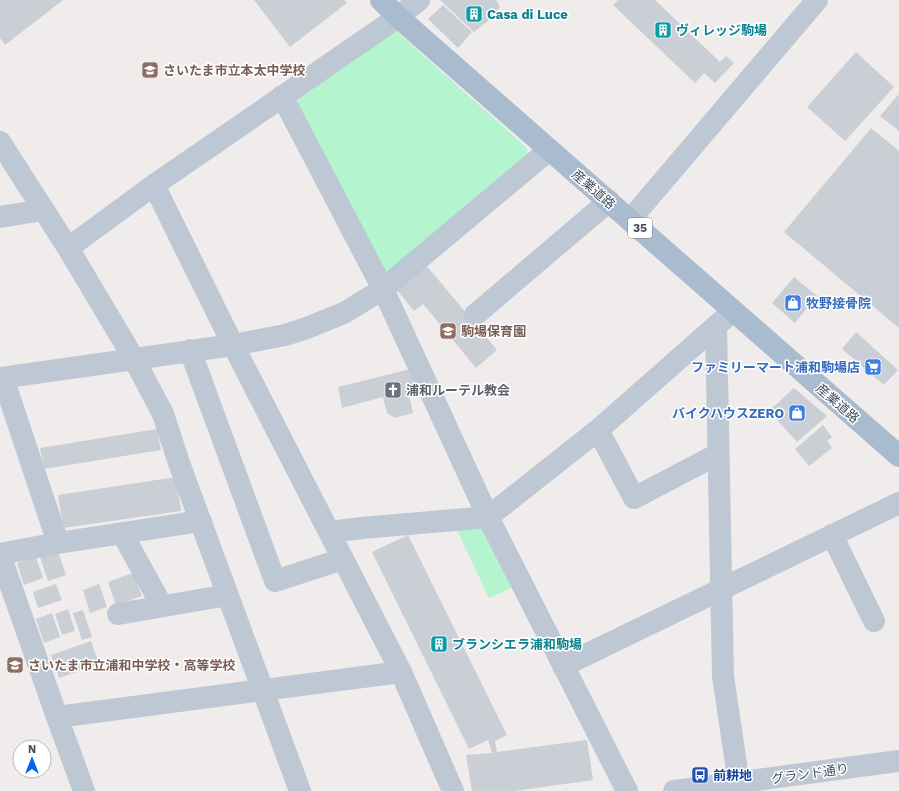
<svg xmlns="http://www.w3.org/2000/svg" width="899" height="791" font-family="'Work Sans','Noto Sans JP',sans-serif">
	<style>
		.green { fill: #b4f4ce }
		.building { fill: #caced5 }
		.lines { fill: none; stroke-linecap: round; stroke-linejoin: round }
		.minor { stroke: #bdc8d4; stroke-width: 22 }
		.major { stroke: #a8bbcf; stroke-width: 22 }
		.labels { text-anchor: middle; stroke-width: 3; stroke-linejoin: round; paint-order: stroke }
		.shield { fill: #fff; stroke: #7b848d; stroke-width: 1 }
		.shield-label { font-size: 12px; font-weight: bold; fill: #434f5c }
		.culture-label { font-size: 13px; font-weight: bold; fill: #0d838f; stroke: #fff; text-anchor: start }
		.education-label { font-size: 13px; font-weight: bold; fill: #785e54; stroke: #fff; text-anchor: start }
		.street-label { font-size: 13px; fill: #434f5c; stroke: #fff }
		.shop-label { font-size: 13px; font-weight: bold; fill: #366cbe; stroke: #fff; text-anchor: end }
		.worship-label { font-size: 13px; font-weight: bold; fill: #5b616d; stroke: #fff; text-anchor: start }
		.transit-label { font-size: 13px; font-weight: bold; fill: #164399; stroke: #fff; text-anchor: start }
	</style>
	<rect width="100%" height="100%" fill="#f0ecec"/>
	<path class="green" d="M397 32 527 148V155L391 271 384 273 295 98 387 34Z
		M483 523 518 585 489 598 455 526Z"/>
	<path class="building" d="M0 0H63L5 45 0 38Z
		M254 0H344L347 3 290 47Z
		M440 0H496L500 7 488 21 474 32Z
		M618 0H655L720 62 726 56 734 63 715 83 704 73 695 83 613 5Z
		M443 5 472 32 458 48 428 19Z
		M856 52 894 87 845 141 807 107Z
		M899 94V131L880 116Z
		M871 128 899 151V328L784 232Z
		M426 265 497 350 476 368 423 304 414 311 396 289Z
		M794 277 817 296 795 323 772 303Z
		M856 332 898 370 884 385 842 349Z
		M410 369 415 389 408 391 413 413 395 418 387 413 383 397 342 408 338 387Z
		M794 388 827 416 797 442 769 411Z
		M823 425 832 437 827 441 832 448 809 466 795 449Z
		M157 429 161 450 44 469 40 448Z
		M176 477 181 511 63 528 58 495Z
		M408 535 507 735 495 741 497 752 587 740 593 780 515 791H472L466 755 492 753 488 740 469 749 372 552Z
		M58 551 66 575 48 581 40 557Z
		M36 557 43 578 24 585 17 563Z
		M133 573 142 596 116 605 108 582Z
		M56 584 62 600 38 608 33 592Z
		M99 584 107 607 90 613 83 590Z
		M68 609 75 631 62 635 55 614Z
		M83 610 92 637 82 640 73 613Z
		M52 613 60 637 44 643 36 619Z
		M91 641 99 664 59 678 51 655Z"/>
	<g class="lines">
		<path class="minor" d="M282 96 383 289 488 517 627 791
			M0 142 68 248 134 359 163 414 179 463 300 791
			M154 185 233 345 401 672 453 791
			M0 217 43 210
			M630 220 817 0
			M68 248 154 185 398 17 419 0
			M475 315 609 201
			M716 326 723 676 740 791
			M190 350 275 581 343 559
			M0 378 233 345 285 335 304 329 344 313 383 289 549 150
			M3 378 58 543
			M598 430 634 498 718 454
			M329 532 362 528 488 517 598 430 733 311
			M122 533 162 606
			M832 535 874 621
			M0 554 58 543 201 521
			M0 555 57 717 84 791
			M118 614 228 595
			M563 666 899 503
			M57 717 401 672
			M674 791 899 761"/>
		<path class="major" d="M381 0 398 17 899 456"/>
	</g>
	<defs>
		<symbol id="building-square" viewBox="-11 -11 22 22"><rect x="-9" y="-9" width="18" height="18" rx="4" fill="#0f9aa8" stroke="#fff"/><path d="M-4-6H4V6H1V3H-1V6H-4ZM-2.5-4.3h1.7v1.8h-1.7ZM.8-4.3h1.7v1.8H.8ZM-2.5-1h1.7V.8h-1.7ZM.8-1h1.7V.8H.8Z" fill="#fff"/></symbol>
		<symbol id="school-square" viewBox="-11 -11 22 22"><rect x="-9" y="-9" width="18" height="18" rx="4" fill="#8d6e63" stroke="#fff"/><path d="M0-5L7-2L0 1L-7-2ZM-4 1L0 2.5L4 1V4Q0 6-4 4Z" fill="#fff"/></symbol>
		<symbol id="shop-square" viewBox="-11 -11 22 22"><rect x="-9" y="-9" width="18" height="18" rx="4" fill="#3f7fe0" stroke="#fff"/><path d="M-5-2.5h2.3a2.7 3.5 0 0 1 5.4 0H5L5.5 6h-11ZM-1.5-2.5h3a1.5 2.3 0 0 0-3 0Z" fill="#fff"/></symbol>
		<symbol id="supermarket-square" viewBox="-11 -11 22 22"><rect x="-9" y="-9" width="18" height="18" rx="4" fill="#3f7fe0" stroke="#fff"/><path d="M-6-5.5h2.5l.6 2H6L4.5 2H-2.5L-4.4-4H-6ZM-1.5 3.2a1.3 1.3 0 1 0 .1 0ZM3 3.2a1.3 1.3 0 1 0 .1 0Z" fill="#fff"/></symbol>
		<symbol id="church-square" viewBox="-11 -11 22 22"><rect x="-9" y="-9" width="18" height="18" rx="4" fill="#6b7280" stroke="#fff"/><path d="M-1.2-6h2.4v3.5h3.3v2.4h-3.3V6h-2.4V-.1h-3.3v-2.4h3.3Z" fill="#fff"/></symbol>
		<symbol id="bus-square" viewBox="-11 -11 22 22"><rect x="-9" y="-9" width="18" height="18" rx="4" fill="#1a4fb4" stroke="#fff"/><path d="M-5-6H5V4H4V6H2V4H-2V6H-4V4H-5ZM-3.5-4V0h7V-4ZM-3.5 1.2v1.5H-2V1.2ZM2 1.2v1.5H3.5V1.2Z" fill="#fff"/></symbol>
	</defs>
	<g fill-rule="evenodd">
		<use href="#building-square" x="464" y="4" width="20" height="20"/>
		<use href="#building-square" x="653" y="20" width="20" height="20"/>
		<use href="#school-square" x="140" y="60" width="20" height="20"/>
		<use href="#shop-square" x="783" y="293" width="20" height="20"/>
		<use href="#school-square" x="438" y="321" width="20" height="20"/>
		<use href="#supermarket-square" x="863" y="357" width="20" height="20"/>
		<use href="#church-square" x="383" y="380" width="20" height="20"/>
		<use href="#shop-square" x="787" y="403" width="20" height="20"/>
		<use href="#building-square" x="429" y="634" width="20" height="20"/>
		<use href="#school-square" x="5" y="655" width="20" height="20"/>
		<use href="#bus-square" x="690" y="765" width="20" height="20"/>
	</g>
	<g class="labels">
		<rect class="shield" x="628" y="218" width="24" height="20" rx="3"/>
		<g class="shield-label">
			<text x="640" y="232">35</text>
		</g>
		<g class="culture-label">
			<text x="487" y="19">Casa di Luce</text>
			<text x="676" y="35">ヴィレッジ駒場</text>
			<text x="452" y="649">ブランシエラ浦和駒場</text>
		</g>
		<g class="education-label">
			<text x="163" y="75">さいたま市立本太中学校</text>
			<text x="461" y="336">駒場保育園</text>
			<text x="28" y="670">さいたま市立浦和中学校・高等学校</text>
		</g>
		<g class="street-label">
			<text transform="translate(594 189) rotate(41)" y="5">産業道路</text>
			<text transform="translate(838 403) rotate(41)" y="5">産業道路</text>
			<text transform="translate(810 773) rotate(-8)" y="5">グランド通り</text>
		</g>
		<g class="shop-label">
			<text x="806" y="308" text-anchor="start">牧野接骨院</text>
			<text x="860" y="372">ファミリーマート浦和駒場店</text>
			<text x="784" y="418">バイクハウスZERO</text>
		</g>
		<g class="worship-label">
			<text x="406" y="395">浦和ルーテル教会</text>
		</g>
		<g class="transit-label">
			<text x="713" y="780">前耕地</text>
		</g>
	</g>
	<g transform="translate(32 759)"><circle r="19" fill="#ffffff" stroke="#b4b9be"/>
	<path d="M0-3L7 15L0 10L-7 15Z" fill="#0364f2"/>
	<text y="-6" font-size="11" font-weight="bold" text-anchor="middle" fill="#434f5c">N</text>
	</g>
</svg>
